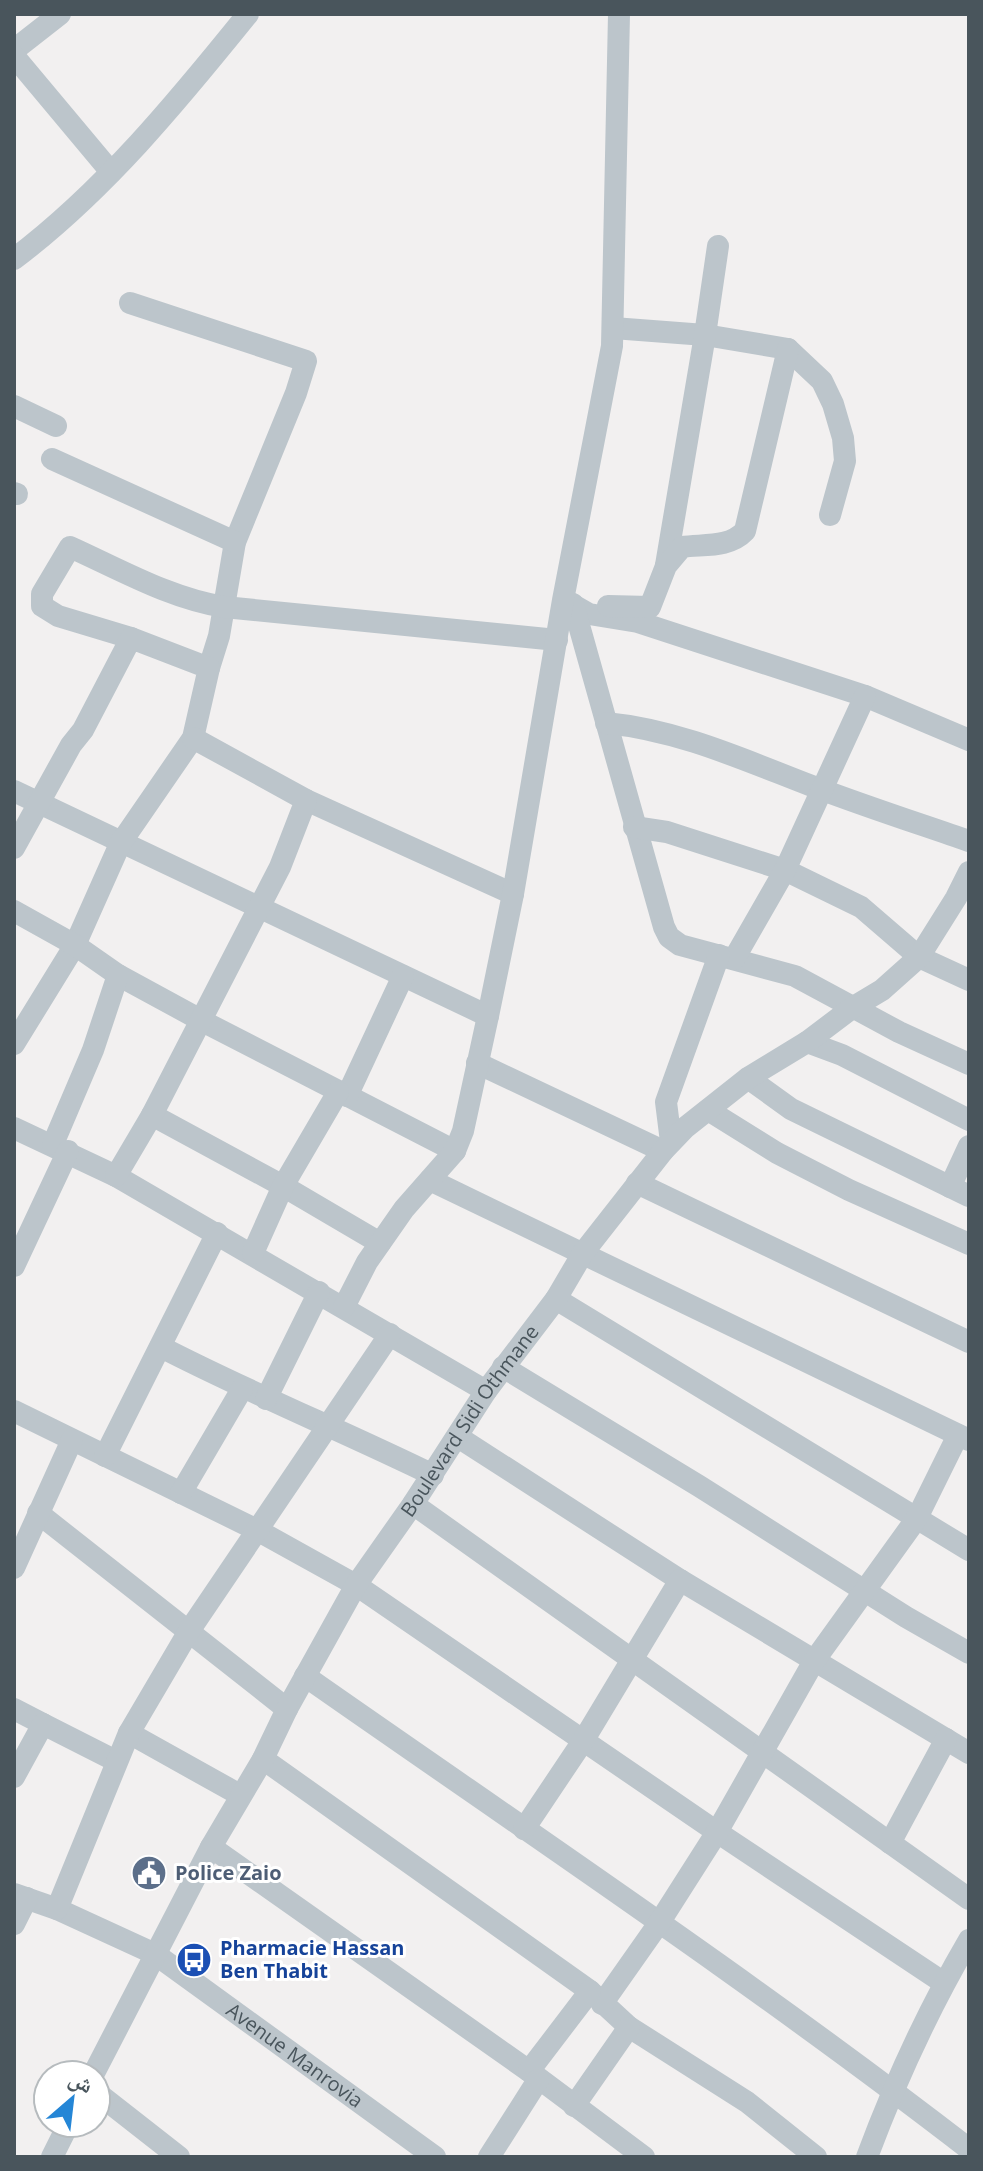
<svg xmlns="http://www.w3.org/2000/svg" width="983" height="2171" font-family="'Open Sans','Noto Naskh Arabic',sans-serif">
	<style>
		.lines { fill: none; stroke-linecap: round; stroke-linejoin: round }
		.minor { stroke: #bcc5cb; stroke-width: 22 }
		.labels { text-anchor: middle; stroke-width: 6; stroke-linejoin: round; paint-order: stroke }
		.street-label { font-size: 20px; fill: #49555c; stroke: #fff }
		.service-label { font-size: 20px; font-weight: bold; fill: #4e5e75; stroke: #fff; text-anchor: start }
		.transit-label { font-size: 20px; font-weight: bold; fill: #164399; stroke: #fff; text-anchor: start }
	</style>
	<rect width="100%" height="100%" fill="#f2f0f0"/>
	<g class="lines">
		<g class="minor">
			<path d="M14 50 60 14"/>
			<path d="M14 56 111 172"/>
			<path d="M14 259C104 191 177 102 248 14"/>
			<path d="M130 303 306 361 296 393 235 542 219 636 209 668"/>
			<path d="M613 328 705 335 788 349 822 381 833 404 843 438 845 461 830 515"/>
			<path d="M14 406 56 426"/>
			<path d="M52 459 235 542"/>
			<path d="M14 493 17 494"/>
			<path d="M666 565 705 335 718 246"/>
			<path d="M568 602 589 614 638 622 865 696 969 740"/>
			<path d="M573 604 664 927 669 937 680 945 795 976 899 1032 969 1064"/>
			<path d="M608 606 650 607 666 566 682 547C704 544 729 548 745 531L788 349"/>
			<path d="M131 638 58 616 42 606V594L70 547C121 570 169 598 224 607L557 640"/>
			<path d="M606 723C679 730 744 760 812 786 864 806 917 823 969 841"/>
			<path d="M14 791 488 1016"/>
			<path d="M306 800 513 894"/>
			<path d="M634 827 667 832 785 870 861 907 919 957 969 980"/>
			<path d="M14 848 71 745 83 730 131 638 209 668 193 738 120 844 75 945 14 1044"/>
			<path d="M14 911 75 945 118 975 208 1024 455 1151"/>
			<path d="M734 959 785 870 865 696"/>
			<path d="M807 1042 842 1055 969 1120"/>
			<path d="M477 1063 663 1151"/>
			<path d="M748 1078 791 1109 969 1196"/>
			<path d="M347 1096 403 976"/>
			<path d="M708 1110 777 1153 849 1190 969 1244"/>
			<path d="M152 1115 283 1186 380 1243"/>
			<path d="M14 1128 116 1176 486 1391"/>
			<path d="M671 1142 666 1102 719 955"/>
			<path d="M53 1144 93 1050 118 975"/>
			<path d="M116 1176 152 1115 280 867 306 800 193 738"/>
			<path d="M430 1180 969 1440"/>
			<path d="M637 1183 969 1342"/>
			<path d="M950 1187 969 1146"/>
			<path d="M253 1253 283 1186 338 1092"/>
			<path d="M14 1266 68 1151"/>
			<path d="M556 1299 969 1550"/>
			<path d="M344 1307 367 1262 404 1209 455 1151 463 1131 488 1016 513 894 563 600 612 346 619 14"/>
			<path d="M161 1347C250 1393 343 1431 433 1475"/>
			<path d="M503 1367 699 1486 906 1617 969 1653"/>
			<path d="M266 1399 319 1292"/>
			<path d="M14 1411 257 1530 356 1585 717 1832 944 1983"/>
			<path d="M458 1437 680 1580 969 1753"/>
			<path d="M105 1456 217 1233"/>
			<path d="M181 1493 242 1389"/>
			<path d="M413 1504 969 1899"/>
			<path d="M38 1513 287 1709"/>
			<path d="M14 1568 72 1440"/>
			<path d="M305 1676C528 1832 754 1983 969 2149"/>
			<path d="M14 1709 43 1724"/>
			<path d="M129 1733 240 1795"/>
			<path d="M263 1759 590 1991 629 2027 747 2102 816 2157"/>
			<path d="M14 1777 43 1724 116 1761"/>
			<path d="M524 1829 583 1741 680 1580"/>
			<path d="M890 1843 946 1739"/>
			<path d="M211 1847 529 2071 644 2157"/>
			<path id="s1" d="M14 1894 57 1909 155 1954 435 2157"/>
			<path d="M57 1909 129 1733 189 1631 390 1334"/>
			<path d="M14 1924 27 1898"/>
			<path d="M602 2004 659 1923 717 1832 814 1661 917 1518 958 1435"/>
			<path d="M529 2071 590 1991"/>
			<path id="s2" d="M93 2075 211 1847 263 1759 287 1709 356 1585 413 1504 486 1391 556 1299 583 1253 663 1151 686 1127 748 1078 807 1042 852 1008 882 990 919 957 956 898 969 872"/>
			<path d="M96 2092 179 2157"/>
			<path d="M574 2106 629 2027"/>
			<path d="M52 2157 69 2123"/>
			<path d="M489 2157 538 2080"/>
			<path d="M867 2157C895 2082 928 2010 969 1940"/>
		</g>
	</g>
	<defs>
		<symbol id="civic-disc" viewBox="-11 -11 22 22"><circle r="9.5" fill="#5c6f8a" stroke="#fff"/><path d="M-.6-6.5H3V-4.5H.6V-3L4-1V1h2V6H-6V1h2V-1L-.6-3ZM-1.2 2.5V6h2.4V2.5Z" fill="#fff"/></symbol>
		<symbol id="bus-disc" viewBox="-11 -11 22 22"><circle r="9.5" fill="#1a4fb4" stroke="#fff"/><path d="M-5-6H5V4H4V6H2V4H-2V6H-4V4H-5ZM-3.5-4V0h7V-4ZM-3.5 1.2v1.5H-2V1.2ZM2 1.2v1.5H3.5V1.2Z" fill="#fff"/></symbol>
	</defs>
	<g fill-rule="evenodd">
		<use href="#civic-disc" x="129" y="1853" width="40" height="40"/>
		<use href="#bus-disc" x="174" y="1940" width="40" height="40"/>
	</g>
	<g class="labels">
		<g class="street-label">
			<text dy="7" stroke="none"><textPath href="#s2" startOffset="756">Boulevard Sidi Othmane</textPath></text>
			<text dy="7" stroke="none"><textPath href="#s1" startOffset="326">Avenue Manrovia</textPath></text>
		</g>
		<g class="service-label">
			<text x="175" y="1880">Police Zaio</text>
		</g>
		<g class="transit-label">
			<text x="220" y="1955">Pharmacie Hassan<tspan x="220" dy="23">Ben Thabit</tspan></text>
		</g>
	</g>
	<rect width="983" height="2171" fill="none" stroke="#49555c" stroke-width="32"/>
	<g transform="translate(72 2099) rotate(28)"><circle r="38" fill="#ffffff" stroke="#b6bbbe" stroke-width="2"/>
	<path d="M0-6L14 30L0 20L-14 30Z" fill="#2586d6"/>
	<text y="-12" font-size="22" font-weight="bold" text-anchor="middle" fill="#49555c">ش</text>
	</g>
</svg>
